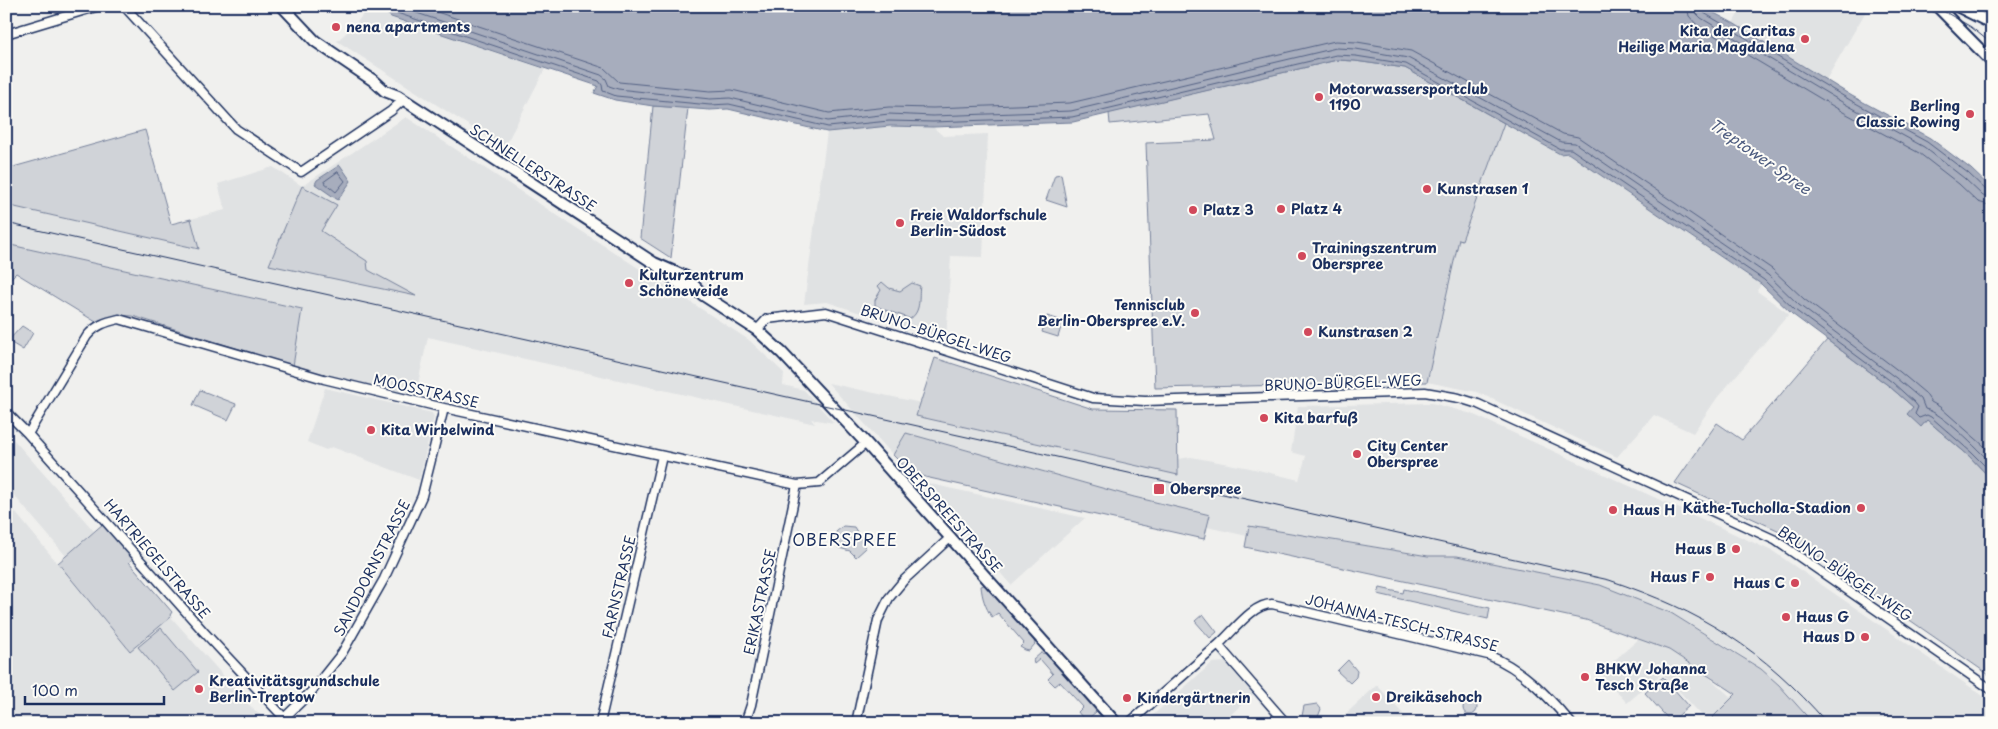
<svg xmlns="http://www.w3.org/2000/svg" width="1998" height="729" font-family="'Playpen Sans',sans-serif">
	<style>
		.built { fill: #e0e2e3 }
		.green { fill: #d0d3d8; stroke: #76819b }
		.water { fill: #a7adbd; stroke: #6f7b97 }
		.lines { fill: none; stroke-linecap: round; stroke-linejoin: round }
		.shore { stroke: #536184; stroke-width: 1 }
		.street-casing { stroke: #1b2f5e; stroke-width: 11 }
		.secondary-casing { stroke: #1b2f5e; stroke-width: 14 }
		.street { stroke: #fdfcf7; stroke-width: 8 }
		.secondary { stroke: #fdfcf7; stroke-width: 10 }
		.tram { stroke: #1b2f5e; stroke-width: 1 }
		.poi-dot { fill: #d1495b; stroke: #fdfcf7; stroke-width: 2 }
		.labels { text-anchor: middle; stroke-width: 4; stroke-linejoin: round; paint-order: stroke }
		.poi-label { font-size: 14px; font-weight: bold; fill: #1b2f5e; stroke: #fdfcf7; text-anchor: start }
		.street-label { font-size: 14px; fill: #1b2f5e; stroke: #fdfcf7 }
		.water-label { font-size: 15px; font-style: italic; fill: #4c5b7f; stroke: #fdfcf7 }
		.quarter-label { font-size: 16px; letter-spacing: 1px; fill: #1b2f5e; stroke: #fdfcf7 }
	</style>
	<rect width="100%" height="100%" fill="#f0f0ee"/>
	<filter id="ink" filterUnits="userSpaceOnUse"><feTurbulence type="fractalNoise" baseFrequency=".02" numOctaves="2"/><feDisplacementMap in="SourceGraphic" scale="10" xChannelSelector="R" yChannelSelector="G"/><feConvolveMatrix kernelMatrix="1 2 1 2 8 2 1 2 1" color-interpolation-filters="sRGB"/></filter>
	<g filter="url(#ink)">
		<path class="built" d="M363 6H378L391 17 545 69 504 148 337 41 354 26 364 13 361 10Z
			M1743 6H1869L1826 80 1733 23Z
			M406 117 749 340 784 373 783 385 804 390 834 423 811 419 815 424 428 337 415 397 293 366 302 309 6 244V205L199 249 191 219 225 210 218 184 273 167 302 186Z
			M1504 123 1560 154 1568 153 1761 284 1757 291 1789 314 1717 398 1693 433 1654 415 1617 457 1477 392 1427 382 1459 239H1462Z
			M890 126 933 127 943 136 988 134 983 257 951 256 946 341 827 302 804 304 827 132Z
			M828 383 921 403 917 416 1178 475V459L1191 457 1250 468 1299 480 1306 456 1291 452 1298 406 1432 403 1472 414 1774 552 1992 702V723H1813L1779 685 1761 669 1731 649 1671 613 1600 585 1457 556H1428L1250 526 1247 536 1207 527 1209 515 1134 497 906 433 893 455Z
			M325 388 432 413 434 417 419 480 332 447 326 450 307 442Z
			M6 431 94 531 66 556 6 486Z
			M926 483 1085 518 1011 585 923 485Z
			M6 501 130 651 171 617 253 709 271 723H6Z
			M1640 638 1669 650 1700 669 1733 699 1709 723 1662 673 1627 703 1600 673Z
			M1225 662 1253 694 1226 719 1229 723H1144L1212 663Z
			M1377 685 1411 723H1336Z"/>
		<path class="green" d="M1337 60 1355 61 1405 68 1504 123 1462 240 1459 239 1427 382 1155 388 1146 143 1216 140 1209 114 1110 124 1109 113Z
			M653 106 688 108 671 258 640 238Z
			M145 130 171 224 191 219 199 249 6 205V169Z
			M1061 174 1067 207 1046 200 1055 175Z
			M302 186 337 205 321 231 367 261 368 270 416 296 269 265Z
			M6 244 302 309 293 366 133 316 116 315 96 322 16 273 9 280 6 277Z
			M882 282 889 288 900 291 912 283 920 286C918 297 922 311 910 319 898 313 886 312 875 305V300L881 290 878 286Z
			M1047 316 1063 321 1058 337 1042 332Z
			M22 326 33 333 23 350 8 341Z
			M1827 340 1889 386 1913 407 1921 426 1927 420 1969 456 1992 480V677L1784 533 1675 483 1717 423 1742 440Z
			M935 358 1093 409 1177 410 1178 475 916 416Z
			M200 390 236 404 228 420 193 405Z
			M906 433 1134 497 1210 515 1204 539 925 477 902 464 893 455Z
			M104 523 134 558 129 562 172 612 170 615 171 617 130 651 58 563Z
			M843 526 854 527 862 540 861 542 866 548 856 557 850 551 839 548 834 542 836 532Z
			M1249 526 1428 556H1457L1600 585 1671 613 1761 669 1779 685 1813 723H1707L1736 694 1669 650 1586 620 1245 547Z
			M987 584 1033 637 1035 644 1029 651 1025 650 1020 647 1024 643 998 613 992 617C985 607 982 597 981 586Z
			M1380 588 1403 593 1404 589 1490 608 1488 619 1378 594Z
			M1203 614 1217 632 1210 638 1195 621Z
			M161 628 198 672 175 691 138 647Z
			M1041 653 1048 654 1096 708V712L1085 721 1078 712 1083 707 1060 682 1055 686 1048 679 1053 674 1040 659 1034 664 1033 660Z
			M1348 660 1357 671 1356 677 1350 683 1337 671Z
			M1663 677 1689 706 1671 722 1645 693Z
			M1463 708a7 7 0 1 1 14 0a7 7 0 1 1-14 0Z
			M1317 704 1321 709 1318 717 1322 722 1307 723 1314 717 1311 716 1305 719 1302 716 1304 706Z"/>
		<path class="water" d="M378 6H1701L1733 23 1852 96 1930 138 1971 169 1992 189V480L1969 456 1927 420 1921 427 1907 414 1913 407 1889 386 1792 314 1761 284 1568 153 1560 154 1405 68 1355 61 1337 60 1073 122 933 127 890 126 827 132 728 109 710 110 653 106 615 100 594 93 598 86 391 17Z
			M340 165 351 181 338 200 315 184 317 180Z"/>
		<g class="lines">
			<path class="shore" d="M386 6 394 12 599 81 602 85 603 91 616 96 710 105 729 104 828 127 889 121 933 122 1072 117 1336 55 1356 56 1406 64 1560 149H1571L1764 280 1795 310 1892 382 1915 403 1918 407 1915 414 1919 418 1927 415 1931 417 1972 453 1992 473
				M396 6 601 75 606 79 609 86 618 89 710 99 730 98 828 121 889 114 933 116 1071 111 1336 48 1356 49 1408 58 1561 142 1575 143 1768 275 1799 305 1896 378 1921 399 1925 409C1942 412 1978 450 1992 464
				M419 6 604 68 619 82 710 91 732 90 829 113 889 107 933 108 1070 103 1335 41 1357 42 1411 51 1563 134 1578 137 1772 269 1804 299 1900 372 1925 393 1931 402 1940 407 1992 453
				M1687 6 1689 16 1697 25 1843 112 1919 153 1959 184 1978 202 1992 206
				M1695 6 1696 13 1701 18 1847 105 1924 147 1964 178 1983 196 1992 198
				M1701 6 1704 13 1850 100 1927 142 1968 173 1987 191 1992 192
				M338 172 345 181 336 192 324 182Z"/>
			<defs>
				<path id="street" d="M124 6 236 129 301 172 391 111 404 99
					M6 34 99 6
					M757 330 767 319 826 312 1093 398 1145 401 1425 392 1459 398 1478 404 1775 540 1992 690
					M6 412 28 434 204 632 289 723
					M28 434 87 336C96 325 106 322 119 319L324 379 444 408 797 485 819 483 866 443
					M1218 645C1233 632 1252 604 1272 604L1488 655C1523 669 1547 695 1571 723
					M284 718 311 692 342 653 384 579 422 496 444 408
					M600 723 662 456
					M745 723 751 705 797 485
					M856 723 878 620 889 598 904 580 951 537
					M1129 723 1218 645 1286 723"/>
				<path id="secondary" d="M282 6 315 41 374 81 385 91 398 96 654 263 681 285 698 292
					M1937 6 1992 62
					M1957 6 1987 21H1992
					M1986 6 1992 12
					M654 263 686 277 703 295 757 330 782 353 866 443 1116 723"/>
			</defs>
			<use href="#street" class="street-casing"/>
			<use href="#secondary" class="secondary-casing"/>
			<use href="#street" class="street"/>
			<use href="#secondary" class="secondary"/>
			<path class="tram" d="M1935 6 1971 27 1992 44
				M6 223 1609 580C1701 611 1763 649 1827 723"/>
		</g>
	</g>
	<g class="poi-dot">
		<circle cx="336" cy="27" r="5"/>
		<circle cx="1805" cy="39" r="5"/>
		<circle cx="1319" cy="97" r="5"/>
		<circle cx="1970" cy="114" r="5"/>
		<circle cx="1427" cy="189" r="5"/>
		<circle cx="1281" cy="209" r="5"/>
		<circle cx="1193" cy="210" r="5"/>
		<circle cx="900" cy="223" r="5"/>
		<circle cx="1302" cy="256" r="5"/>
		<circle cx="629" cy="283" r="5"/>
		<circle cx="1195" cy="313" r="5"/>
		<circle cx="1308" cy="332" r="5"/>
		<circle cx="1264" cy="418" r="5"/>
		<circle cx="371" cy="430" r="5"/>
		<circle cx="1357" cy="454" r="5"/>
		<rect x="1153" y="483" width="12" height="12" rx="2.5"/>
		<circle cx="1861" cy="508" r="5"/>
		<circle cx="1613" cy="510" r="5"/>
		<circle cx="1736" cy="549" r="5"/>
		<circle cx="1710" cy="577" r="5"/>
		<circle cx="1795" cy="583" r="5"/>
		<circle cx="1786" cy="617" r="5"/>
		<circle cx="1865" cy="637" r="5"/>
		<circle cx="1585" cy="677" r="5"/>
		<circle cx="199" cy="689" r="5"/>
		<circle cx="1376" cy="697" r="5"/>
		<circle cx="1127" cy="698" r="5"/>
	</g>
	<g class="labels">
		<g class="poi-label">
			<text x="346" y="32">nena apartments</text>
			<text x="1795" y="36" text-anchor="end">Kita der Caritas<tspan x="1795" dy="16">Heilige Maria Magdalena</tspan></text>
			<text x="1329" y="94">Motorwassersportclub<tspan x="1329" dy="16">1190</tspan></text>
			<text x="1960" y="111" text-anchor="end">Berling<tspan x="1960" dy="16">Classic Rowing</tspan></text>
			<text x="1437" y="194">Kunstrasen 1</text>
			<text x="1291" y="214">Platz 4</text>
			<text x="1203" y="215">Platz 3</text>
			<text x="910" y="220">Freie Waldorfschule<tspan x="910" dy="16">Berlin-Südost</tspan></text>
			<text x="1312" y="253">Trainingszentrum<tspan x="1312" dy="16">Oberspree</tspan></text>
			<text x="639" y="280">Kulturzentrum<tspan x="639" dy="16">Schöneweide</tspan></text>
			<text x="1185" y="310" text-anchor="end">Tennisclub<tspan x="1185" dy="16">Berlin-Oberspree e.V.</tspan></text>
			<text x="1318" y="337">Kunstrasen 2</text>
			<text x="1274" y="423">Kita barfuß</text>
			<text x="381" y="435">Kita Wirbelwind</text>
			<text x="1367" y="451">City Center<tspan x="1367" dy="16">Oberspree</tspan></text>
			<text x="1170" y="494">Oberspree</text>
			<text x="1851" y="513" text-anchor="end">Käthe-Tucholla-Stadion</text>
			<text x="1623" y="515">Haus H</text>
			<text x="1726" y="554" text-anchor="end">Haus B</text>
			<text x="1700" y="582" text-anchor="end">Haus F</text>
			<text x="1785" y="588" text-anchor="end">Haus C</text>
			<text x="1796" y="622">Haus G</text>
			<text x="1855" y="642" text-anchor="end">Haus D</text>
			<text x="1595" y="674">BHKW Johanna<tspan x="1595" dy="16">Tesch Straße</tspan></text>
			<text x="209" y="686">Kreativitätsgrundschule<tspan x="209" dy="16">Berlin-Treptow</tspan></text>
			<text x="1386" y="702">Dreikäsehoch</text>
			<text x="1137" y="703">Kindergärtnerin</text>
		</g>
		<g class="street-label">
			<text transform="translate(533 168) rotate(33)" y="5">SCHNELLERSTRASSE</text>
			<text transform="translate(936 334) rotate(18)" y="5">BRUNO-BÜRGEL-WEG</text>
			<text transform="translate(1343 383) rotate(-2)" y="5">BRUNO-BÜRGEL-WEG</text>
			<text transform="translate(426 391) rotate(13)" y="5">MOOSSTRASSE</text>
			<text transform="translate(949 515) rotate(48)" y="5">OBERSPREESTRASSE</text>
			<text transform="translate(157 559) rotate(49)" y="5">HARTRIEGELSTRASSE</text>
			<text transform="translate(372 568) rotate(-63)" y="5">SANDDORNSTRASSE</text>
			<text transform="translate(1845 574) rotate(34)" y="5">BRUNO-BÜRGEL-WEG</text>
			<text transform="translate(619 587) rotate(-77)" y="5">FARNSTRASSE</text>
			<text transform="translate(760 602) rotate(-78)" y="5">ERIKASTRASSE</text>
			<text transform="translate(1402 623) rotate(14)" y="5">JOHANNA-TESCH-STRASSE</text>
		</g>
		<g class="water-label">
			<text transform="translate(1760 157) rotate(35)" y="5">Treptower Spree</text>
		</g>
		<g class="quarter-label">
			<text x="845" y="546">OBERSPREE</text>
		</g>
	</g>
	<rect width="1998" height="729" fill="none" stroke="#fdfcf7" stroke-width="25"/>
	<rect x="12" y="12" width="1973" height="704" fill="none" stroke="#1b2f5e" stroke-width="2" filter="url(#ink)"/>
	<path d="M25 696v8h139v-8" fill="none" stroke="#1b2f5e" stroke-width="2.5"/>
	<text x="32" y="696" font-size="15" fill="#1b2f5e" stroke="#fdfcf7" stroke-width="4" paint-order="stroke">100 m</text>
</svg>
